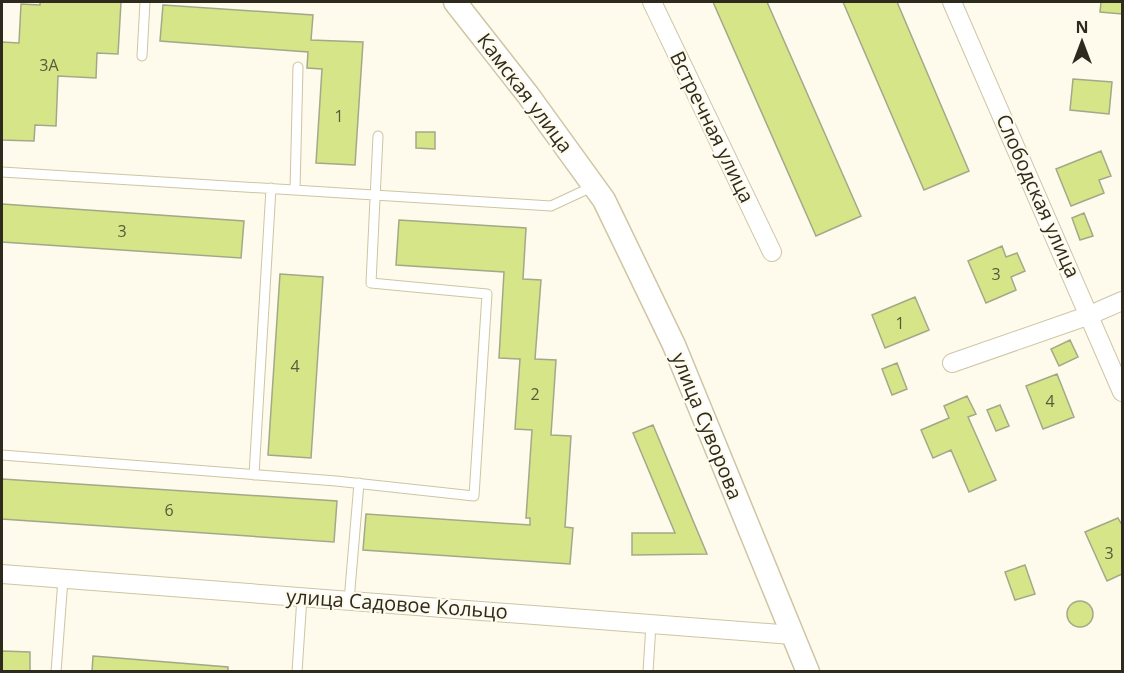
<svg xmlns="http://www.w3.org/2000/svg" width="1124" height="673" font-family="'Open Sans',sans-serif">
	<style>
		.building { fill: #d7e589; stroke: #a3a988; stroke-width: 1.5 }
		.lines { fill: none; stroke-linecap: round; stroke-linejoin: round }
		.service-casing { stroke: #cec5a3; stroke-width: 11 }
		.minor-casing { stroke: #cec5a3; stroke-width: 20 }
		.tertiary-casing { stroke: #cec5a3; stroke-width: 25 }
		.service { stroke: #fff; stroke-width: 9 }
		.minor { stroke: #fff; stroke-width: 18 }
		.tertiary { stroke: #fff; stroke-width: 22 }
		.labels { text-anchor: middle; stroke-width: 4.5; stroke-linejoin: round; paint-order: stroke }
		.number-label { font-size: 16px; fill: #585a39 }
		.street-label { font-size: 20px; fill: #2e2b1e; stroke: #fefaec }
	</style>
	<rect width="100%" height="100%" fill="#fefaec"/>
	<path class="building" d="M40 2H121L118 54 97 53 96 78 58 76 56 126 35 125 34 141 2 140V42L19 43 21 4 40 5Z
		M713 2H767L861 216 816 236Z
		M843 2H897L969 171 924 190Z
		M1101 2H1122V14L1100 12Z
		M163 5 313 15 311 40 363 42 355 165 316 163 322 69 307 68 308 52 160 41Z
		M1073 79 1112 82 1109 114 1070 110Z
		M416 132H435V149L416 148Z
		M1101 151 1111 176 1099 180 1104 193 1071 206 1056 169Z
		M2 204 244 221 241 258 2 242Z
		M1084 213 1093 236 1080 240 1072 218Z
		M399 220 526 228 523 279 541 280 535 359 556 360 551 435 571 436 565 527 573 528 570 564 363 550 366 514 530 525V518H526L532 430 515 429 520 359 499 358 504 272 396 265Z
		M1002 246 1006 257 1017 253 1025 271 1011 277 1016 290 986 303 968 261Z
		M280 274 323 277 311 458 268 455Z
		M915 297 929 330 885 348 872 315Z
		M1070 340 1078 357 1059 366 1051 349Z
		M897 363 907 389 892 395 882 369Z
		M1057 374 1074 417 1043 429 1026 386Z
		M967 396 976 414 968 417 996 480 969 492 951 450 933 458 921 430 949 418 944 406Z
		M1000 405 1009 426 996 431 987 410Z
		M653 425 707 554 632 555V533H675L633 433Z
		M2 479 337 501 334 542 2 519Z
		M1118 518 1122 525V574L1107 581 1085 532Z
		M1025 565 1035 594 1015 600 1005 572Z
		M1067 614a13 13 0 1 1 26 0a13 13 0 1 1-26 0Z
		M2 651 30 652V672H2Z
		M93 656 228 667V672H92Z"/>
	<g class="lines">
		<defs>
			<path id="service" d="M142 56 145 2
				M2 172 551 206 594 186
				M295 190 298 67
				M2 455 336 481 474 496 487 294 371 283 378 136
				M254 475 271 188
				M349 601 359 483
				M56 672 63 579
				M297 672 302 597
				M648 672 651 624"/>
			<path id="minor" d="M652 2 772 252
				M952 2 1122 392
				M952 363 1090 315 1122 301
				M2 574 793 635"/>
			<path id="tertiary" d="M455 2 528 95 604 200 674 345 808 672"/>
		</defs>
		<use href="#service" class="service-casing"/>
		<use href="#minor" class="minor-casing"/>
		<use href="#tertiary" class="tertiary-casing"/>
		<use href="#service" class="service"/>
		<use href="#minor" class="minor"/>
		<use href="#tertiary" class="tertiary"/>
	</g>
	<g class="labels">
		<g class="number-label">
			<text x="49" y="71">3А</text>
			<text x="339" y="122">1</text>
			<text x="122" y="237">3</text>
			<text x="996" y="280">3</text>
			<text x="900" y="329">1</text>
			<text x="295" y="372">4</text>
			<text x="535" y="400">2</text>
			<text x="1050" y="407">4</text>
			<text x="169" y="516">6</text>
			<text x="1109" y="559">3</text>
		</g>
		<g class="street-label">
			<text transform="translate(525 93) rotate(53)" y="7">Камская улица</text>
			<text transform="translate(712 127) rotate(64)" y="7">Встречная улица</text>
			<text transform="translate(1038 196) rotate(66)" y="7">Слободская улица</text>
			<text transform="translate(707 426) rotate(68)" y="7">улица Суворова</text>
			<text transform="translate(397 604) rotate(4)" y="7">улица Садовое Кольцо</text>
		</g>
	</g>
	<rect width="1124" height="673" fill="none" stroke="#2e2b1e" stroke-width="6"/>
	<g transform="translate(1082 42)" stroke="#fefaec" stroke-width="4.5" paint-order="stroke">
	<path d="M0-4.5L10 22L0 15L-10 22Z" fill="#2e2b1e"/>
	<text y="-9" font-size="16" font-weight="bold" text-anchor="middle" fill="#2e2b1e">N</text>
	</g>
</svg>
